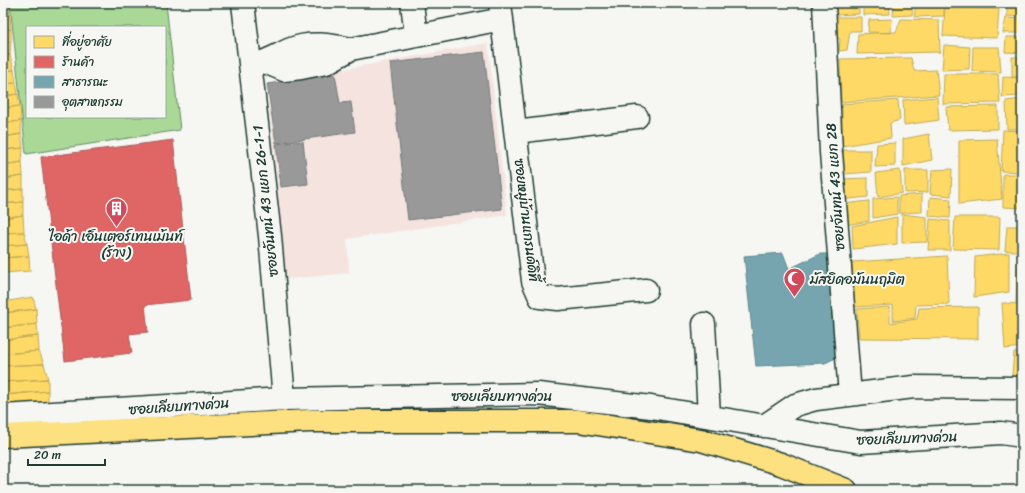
<svg xmlns="http://www.w3.org/2000/svg" width="1025" height="493" font-family="Sriracha,'Playpen Sans Thai',sans-serif">
	<style>
		.built { fill: #f5e3df }
		.green { fill: #aad897; stroke: #648a66; fill-rule: evenodd }
		.homes { fill: #ffd966; stroke: #bcaa57 }
		.shops { fill: #e06666; stroke: #a65a57 }
		.public { fill: #76a5af; stroke: #5c868a }
		.industry { fill: #999; stroke: #747d7b }
		.lines { fill: none; stroke-linecap: round; stroke-linejoin: round }
		.minor-casing { stroke: #1f3d34; stroke-width: 25 }
		.highway-casing { stroke: #1f3d34; stroke-width: 25 }
		.minor { stroke: #f6f6f2; stroke-width: 22 }
		.highway { stroke: #fde080; stroke-width: 22 }
		.labels { text-anchor: middle; stroke-width: 4; stroke-linejoin: round; paint-order: stroke }
		.street-label { font-size: 14px; fill: #1f3d34; stroke: #f6f6f2 }
		.poi-label { font-size: 14px; fill: #1f3d34; stroke: #f6f6f2 }
	</style>
	<rect width="100%" height="100%" fill="#f6f6f2"/>
	<filter id="ink" filterUnits="userSpaceOnUse"><feTurbulence type="fractalNoise" baseFrequency=".025" numOctaves="2"/><feDisplacementMap in="SourceGraphic" scale="8" xChannelSelector="R" yChannelSelector="G"/><feConvolveMatrix kernelMatrix="1 2 1 2 8 2 1 2 1" color-interpolation-filters="sRGB"/></filter>
	<g filter="url(#ink)">
		<path class="built" d="M488 43 507 215 347 239 349 273 286 279 267 83Z"/>
		<path class="green" d="M10 3H166L180 130 26 154ZM27 27H165V117H27Z"/>
		<path class="homes" d="M3 3H8L10 15H3Z
			M831 3H859V14L832 15Z
			M863 3H889L890 14 863 15Z
			M894 3H913L912 15 893 16Z
			M916 3H944V16L914 17Z
			M948 3H997V6Z
			M1007 3H1022V17L1007 16Z
			M945 8 999 9 997 38 943 36Z
			M3 15H10L11 29H3Z
			M833 17H861V31H850L847 50 839 51 840 39 833 36Z
			M1006 18 1022 19V33H1003Z
			M892 19 891 33 868 32 869 20Z
			M901 19 939 20 940 52 857 54 858 34 896 32Z
			M3 29H11V42L3 43Z
			M1006 37H1022V53L1005 52Z
			M11 42 10 55 3 56V43Z
			M944 45 970 47 969 69 942 70Z
			M973 47H999L1001 72 972 71Z
			M10 55 14 70 3 71V56Z
			M1012 57H1022V77H1012Z
			M911 58 914 71 936 70 939 95 841 102 840 59Z
			M14 70 16 83 3 84V71Z
			M944 74H998L1000 103 943 104Z
			M1003 77 1022 78V96L1002 97Z
			M16 83 18 94 3 96V84Z
			M18 94 20 106 3 108V96Z
			M937 97 939 120 904 125 903 100Z
			M1022 99V129H1007L1006 101Z
			M898 100 900 120 890 123 891 138 842 146V104Z
			M20 106 21 121 3 123V108Z
			M998 106V129L948 130 946 107Z
			M21 121V134L3 137V123Z
			M1003 130 1022 131V172L1001 171Z
			M21 134 23 148 3 150V137Z
			M929 134 932 160 903 166V139Z
			M997 139 1002 199 959 204V140Z
			M895 143V166L875 167 877 144Z
			M23 148 22 162 3 165V150Z
			M843 150H871V172L844 174Z
			M22 162 23 176 3 179V165Z
			M952 169 951 196 930 194 932 170Z
			M900 170 902 193 878 197 876 173Z
			M905 170H928V192L905 193Z
			M1003 174H1021V208L1003 207Z
			M23 176V189L3 191V179Z
			M868 178V197L841 200 842 179Z
			M23 189V202L3 204V191Z
			M922 194V212L899 213V196Z
			M897 197V214L873 218V199Z
			M930 197 951 199 950 218 929 216Z
			M869 201V221L845 225 843 204Z
			M23 202V215L3 218V204Z
			M902 214 927 217V242L902 243Z
			M23 215 24 232 3 233V218Z
			M897 217V244L853 249 852 226Z
			M955 217H1000L999 250 953 249Z
			M930 219 950 221V250H928Z
			M1007 226H1022V251H1005Z
			M24 232 27 244 3 246V233Z
			M27 244 29 256 3 258V246Z
			M1009 253V292L974 297 975 257Z
			M1018 254H1022V303H1016Z
			M29 256 30 271 3 273V258Z
			M947 256 949 304 916 305 915 318 893 321V305L854 307 852 262Z
			M33 297 36 309 3 313V302Z
			M1002 303 1022 304V347L1005 349Z
			M890 307V323L917 319 919 308 978 307V339L859 338 857 309Z
			M36 309 37 324 3 328V313Z
			M37 324 38 336 3 340V328Z
			M38 336 39 351 3 354V340Z
			M39 351 44 364 3 366V354Z
			M1014 352 1022 353V384L1011 385Z
			M44 364 48 379 3 382V366Z
			M48 379V391L3 395V382Z
			M48 391V406L3 410V395Z"/>
		<path class="shops" d="M173 140 191 300 145 305 148 332 129 334 132 353 65 361 41 157Z"/>
		<path class="public" d="M783 253 789 269 820 254H827L831 258 830 269 827 271 834 287 840 312 831 315 837 329 834 330 842 355 825 363 756 366 744 256Z"/>
		<path class="industry" d="M484 52 502 209 408 220 390 63Z
			M335 74 340 103 351 102 355 132 276 143 267 84Z
			M303 141 308 184 281 187 276 144Z"/>
		<g class="lines">
			<defs>
				<path id="minor" d="M243 3 270 236 284 399
					M412 3 416 36
					M500 3 533 281 540 297 558 299 646 290
					M824 3 831 152 850 395
					M265 62 284 70 301 68 326 63 351 49 502 19
					M256 64C269 61 279 54 291 49 310 41 331 45 351 49
					M516 132 637 117
					M704 324 709 416
					M3 416 284 399 538 394 651 407 861 442 1001 433 1022 436
					M764 426 795 405 816 399 914 387 1022 388"/>
				<path id="highway" d="M3 436 310 421H578L701 440 781 464 846 490"/>
			</defs>
			<use href="#minor" class="minor-casing"/>
			<use href="#highway" class="highway-casing"/>
			<use href="#minor" class="minor"/>
			<use href="#highway" class="highway"/>
		</g>
	</g>
	<defs>
		<symbol id="building-pin" viewBox="-11 -11 22 30"><path d="M0 17L-7.5 6A9.5 9.5 0 1 1 7.5 6Z" fill="#d1495b" stroke="#f6f6f2"/><path d="M-4-6H4V6H1V3H-1V6H-4ZM-2.5-4.3h1.7v1.8h-1.7ZM.8-4.3h1.7v1.8H.8ZM-2.5-1h1.7V.8h-1.7ZM.8-1h1.7V.8H.8Z" fill="#fff"/></symbol>
		<symbol id="mosque-pin" viewBox="-11 -11 22 30"><path d="M0 17L-7.5 6A9.5 9.5 0 1 1 7.5 6Z" fill="#d1495b" stroke="#f6f6f2"/><path d="M3.5-4.9A6 6 0 1 0 3.5 4.9A5 5 0 1 1 3.5-4.9Z" fill="#fff"/></symbol>
	</defs>
	<g fill-rule="evenodd">
		<use href="#building-pin" x="104" y="196" width="25" height="34"/>
		<use href="#mosque-pin" x="782" y="266" width="25" height="34"/>
	</g>
	<g class="labels">
		<g class="street-label">
			<text transform="translate(835 187) rotate(-94)" y="5">ซอยจันทน์ 43 แยก 28</text>
			<text transform="translate(265 201) rotate(-96)" y="5">ซอยจันทน์ 43 แยก 26-1-1</text>
			<text transform="translate(527 220) rotate(83)" y="5">ซอยหมู่บ้านแกรนด์ดิที้</text>
			<text x="502" y="401">ซอยเลียบทางด่วน</text>
			<text transform="translate(179 406) rotate(-4)" y="5">ซอยเลียบทางด่วน</text>
			<text transform="translate(907 438) rotate(-2)" y="5">ซอยเลียบทางด่วน</text>
		</g>
		<g class="poi-label">
			<text x="116" y="241">ไอด้า เอ็นเตอร์เทนเม้นท์<tspan x="116" dy="16">(ร้าง)</tspan></text>
			<text x="810" y="284" text-anchor="start">มัสยิดอมันนฤมิต</text>
		</g>
	</g>
	<rect width="1025" height="493" fill="none" stroke="#f6f6f2" stroke-width="16"/>
	<rect x="8" y="8" width="1009" height="477" fill="none" stroke="#1f3d34" stroke-width="1.5" filter="url(#ink)"/>
	<rect x="26" y="26" width="140" height="92" fill="#f6f6f2" stroke="#a0aca6"/>
	<rect x="34" y="36" width="20" height="12" fill="#ffd966" stroke="#a0aca6"/>
	<text x="62" y="46" font-size="12" fill="#1f3d34">ที่อยู่อาศัย</text>
	<rect x="34" y="56" width="20" height="12" fill="#e06666" stroke="#a0aca6"/>
	<text x="62" y="66" font-size="12" fill="#1f3d34">ร้านค้า</text>
	<rect x="34" y="76" width="20" height="12" fill="#76a5af" stroke="#a0aca6"/>
	<text x="62" y="86" font-size="12" fill="#1f3d34">สาธารณะ</text>
	<rect x="34" y="96" width="20" height="12" fill="#999999" stroke="#a0aca6"/>
	<text x="62" y="106" font-size="12" fill="#1f3d34">อุตสาหกรรม</text>
	<path d="M28 459v6h77v-6" fill="none" stroke="#1f3d34" stroke-width="2"/>
	<text x="34" y="459" font-size="12" fill="#1f3d34" stroke="#f6f6f2" stroke-width="3" paint-order="stroke">20 m</text>
</svg>
